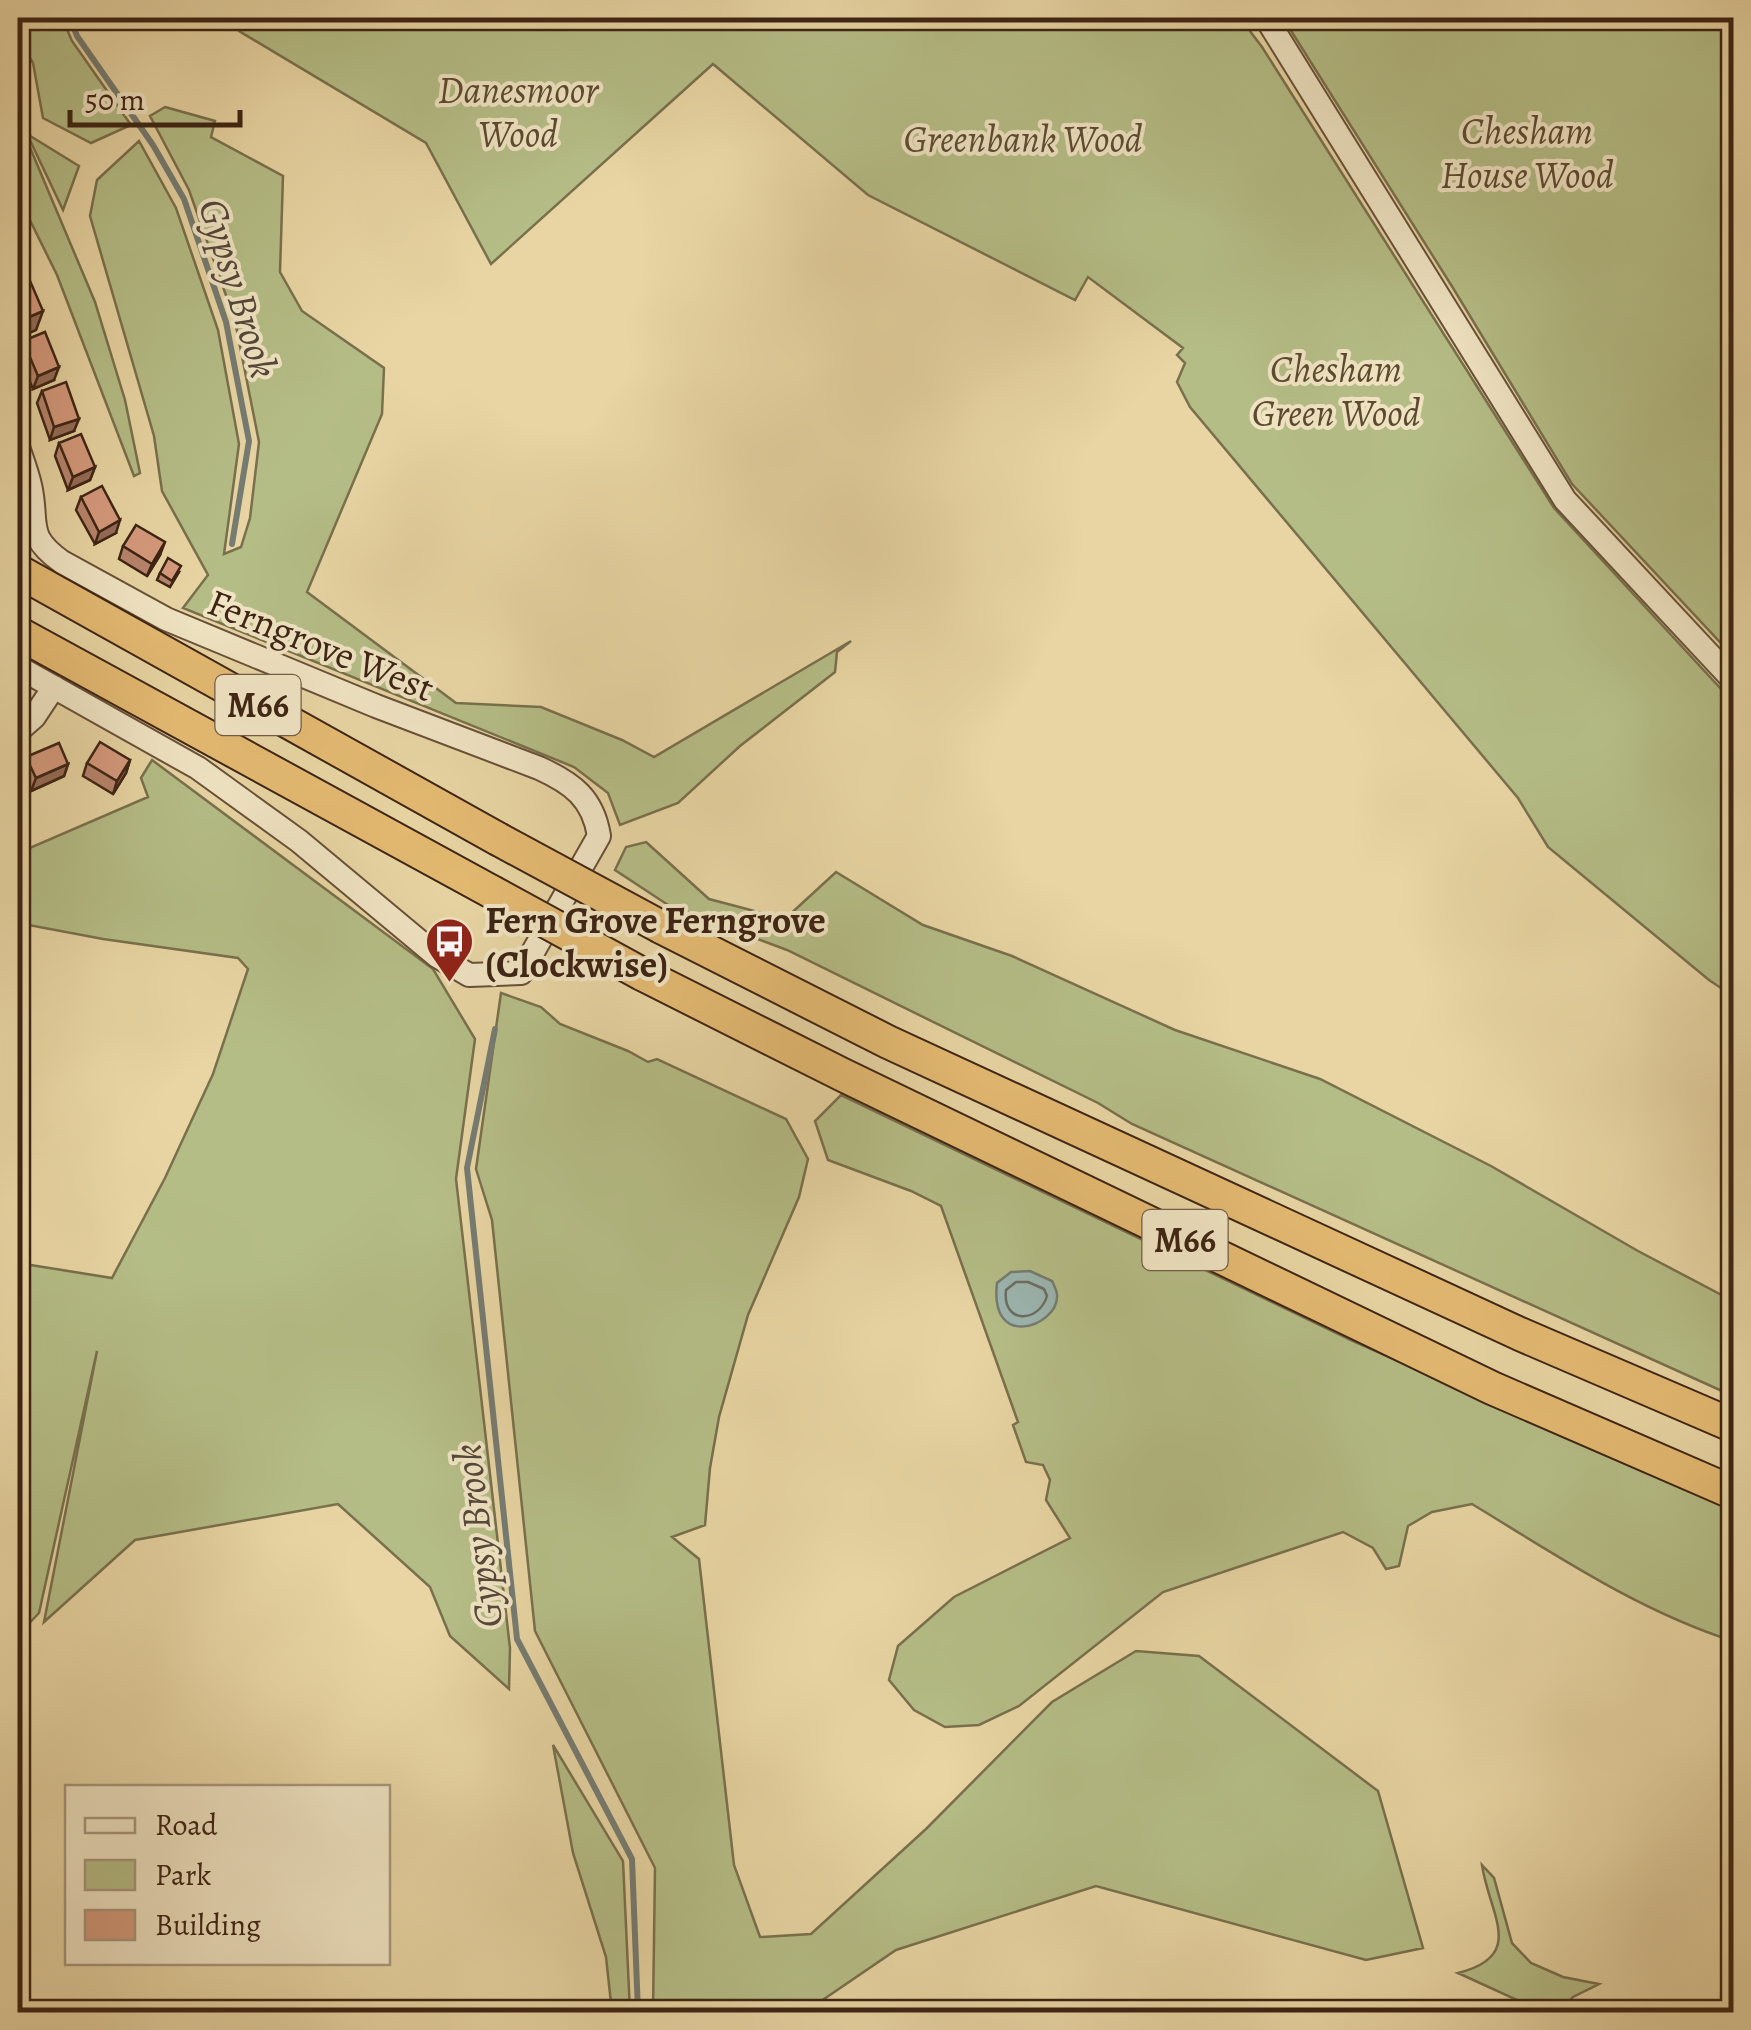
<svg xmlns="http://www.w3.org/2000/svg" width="1751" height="2030" font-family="Alegreya,serif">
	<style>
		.green { fill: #b5bd86; stroke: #79704d; stroke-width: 2.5 }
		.water { fill: #9bb6b1; stroke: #757c72; stroke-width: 2.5 }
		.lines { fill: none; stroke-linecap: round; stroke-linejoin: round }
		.shore { stroke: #6c6d62; stroke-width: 2.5 }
		.stream { stroke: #757c72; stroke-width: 6 }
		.minor-casing { stroke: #685038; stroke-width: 26 }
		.highway-casing { stroke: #3d2414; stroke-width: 36 }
		.minor { stroke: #f0e4c3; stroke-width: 22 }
		.highway { stroke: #e4ba72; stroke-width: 32 }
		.highway-bridge-casing { stroke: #3d2414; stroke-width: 36; stroke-linecap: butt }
		.highway-bridge { stroke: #e4ba72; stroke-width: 32 }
		.wall { fill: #b7846c; stroke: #3d2414; stroke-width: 2.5 }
		.shaded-wall { fill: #956c58; stroke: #3d2414; stroke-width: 2.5 }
		.building { fill: #d59a7d; stroke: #3d2414; stroke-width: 2.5 }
		.labels { text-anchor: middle; stroke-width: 8; stroke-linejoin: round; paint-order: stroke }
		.shield { fill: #f0e4c3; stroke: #735e48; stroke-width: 2.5 }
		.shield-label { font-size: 35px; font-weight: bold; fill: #3d2414 }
		.park-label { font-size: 38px; font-style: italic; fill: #5b4a30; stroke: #f0e4c3 }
		.street-label { font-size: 38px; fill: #3d2414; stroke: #f0e4c3 }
		.poi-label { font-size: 38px; font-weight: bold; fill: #3d2414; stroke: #f0e4c3; text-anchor: start }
		.water-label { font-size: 40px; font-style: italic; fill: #54483b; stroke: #f0e4c3 }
	</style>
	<rect width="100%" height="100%" fill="#e8d5a3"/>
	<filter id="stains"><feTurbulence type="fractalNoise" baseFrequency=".002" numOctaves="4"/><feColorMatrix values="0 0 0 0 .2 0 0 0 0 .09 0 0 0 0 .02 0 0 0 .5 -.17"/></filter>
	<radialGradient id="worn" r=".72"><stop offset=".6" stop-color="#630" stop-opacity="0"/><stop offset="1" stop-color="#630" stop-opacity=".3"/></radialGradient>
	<path class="green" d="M18 18H62L72 41 131 125 91 143 43 118 33 63 18 38Z
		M241 18H1240L1262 47 1554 508 1733 702V996L1709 980 1548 847 1518 798 1190 407 1177 382 1185 363 1177 355 1183 348 1088 277 1075 300 868 195 713 64 491 264 426 143 239 31Z
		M1283 18H1733V656L1572 484 1453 288Z
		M165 107 215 121 211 137 283 176 280 272 302 311 384 368 382 414 307 592 456 703 541 707 622 740 654 757 851 641 837 652 835 672 740 746 678 803 620 825 608 793 574 767 183 608 208 575 162 491 154 436 90 216 97 180 139 141 176 208 218 330 239 444 224 554 241 547 250 518 259 442 235 321 189 190 150 116Z
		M18 119 95 302 125 400 140 473 134 476 57 275 18 196Z
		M27 134 79 166 63 210Z
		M152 760 433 969 475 1039 456 1179 510 1648 509 1689 450 1636 430 1587 338 1504 135 1540 44 1622 97 1351 39 1613 18 1635V1263L112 1278 165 1178 213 1074 248 969 238 958 103 939 18 923V853L148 797 141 778Z
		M646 842 709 899 785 919 836 872 923 925 1012 956 1175 1030 1320 1079 1491 1166 1638 1251 1733 1301V1396L1132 1124 1098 1103 787 950 668 905 615 870 626 847Z
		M501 993 541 1007 560 1024 628 1051 648 1062 657 1059 786 1119 808 1159 799 1197 748 1315 719 1417 710 1468 705 1525 672 1537 699 1559 734 1865 760 1937 811 1934 926 1829 1052 1702 1136 1651 1199 1656 1378 1791 1423 1948 1366 1960 1096 1886 896 1950 805 2012H653L655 1868 535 1631 492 1220 476 1169Z
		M841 1095 1353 1341 1733 1509V1641C1639 1611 1556 1555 1472 1504L1432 1512 1408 1526 1399 1566 1386 1569 1373 1548 1343 1532 1163 1592 1019 1706 979 1725 945 1727 914 1710 889 1680 898 1646 954 1597 1070 1538 1046 1500 1050 1480 1043 1465 1026 1462 1013 1425 1018 1422 941 1206 911 1191 828 1160 815 1121Z
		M553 1745 623 1861 630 2012H612L606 1957 573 1853Z
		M1482 1865 1494 1878 1512 1943 1531 1963 1563 1977 1599 1984 1573 1997 1559 2012H1543L1458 1973C1527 1956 1489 1914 1482 1865Z"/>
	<path class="water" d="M1030 1271 1052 1281C1054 1285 1058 1293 1057 1297 1057 1326 989 1351 997 1283L1011 1272Z"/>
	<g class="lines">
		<path class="shore" d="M1016 1282H1028L1044 1289 1047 1296C1039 1323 1002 1325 1006 1290Z"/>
		<path class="stream" d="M70 18 77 36 153 145 184 199 226 322 249 441 232 544
			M495 1029 467 1168 517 1639 632 1859 638 2012"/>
		<defs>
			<path id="minor" d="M1266 18 1565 500 1734 681
				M18 447C22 459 27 472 30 485 39 524 24 535 62 562L166 619 376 706 539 768C572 783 593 798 599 836L521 973 469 975 437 956 299 841 198 768 18 667
				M18 731 34 717 54 687"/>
			<path id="highway" d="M18 571 498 839
				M18 633 492 892
				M661 927 888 1042 1520 1334 1734 1426
				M642 974 843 1075 1492 1388 1734 1493"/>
		</defs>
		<use href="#minor" class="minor-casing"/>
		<use href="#highway" class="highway-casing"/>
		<use href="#minor" class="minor"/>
		<use href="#highway" class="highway"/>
		<defs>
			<path id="highway-bridge" d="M498 839 661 927
				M492 892 642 974"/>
		</defs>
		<use href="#highway-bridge" class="highway-bridge-casing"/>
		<use href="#highway-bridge" class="highway-bridge"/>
	</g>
	<path class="wall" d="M23 341 54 380 33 389 18 354Z
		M42 391 74 431 50 440 37 403Z
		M59 443 95 467 90 480 68 490 55 456Z
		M81 497 116 533 95 544 76 510Z
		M123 546 160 555 147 576 119 559Z
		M179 572 170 587 157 580 160 573Z
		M26 757 68 764 64 776 31 791 22 770Z
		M130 760 126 773 113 794 83 776 87 763Z"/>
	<path class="shaded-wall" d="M43 311 36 330 18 338V329L20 321Z
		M59 367 54 380 33 389 38 376Z
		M79 419 74 431 50 440 54 427Z
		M95 467 90 480 68 490 73 477Z
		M120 520 116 533 95 544 99 532Z
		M165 542 160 555 147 576 152 564Z
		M130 760 126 773 113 794 117 781Z
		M68 764 64 776 31 791 36 778Z"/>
	<path class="building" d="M18 253 43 311 20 321 18 315Z
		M45 332 59 367 38 376 23 341Z
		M66 382 79 419 54 427 42 391Z
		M81 434 95 467 73 477 59 443Z
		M102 486 120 520 99 532 81 497Z
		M136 525 165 542 152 564 123 546Z
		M168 558 181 566 172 581 160 573Z
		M100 742 130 760 117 781 87 763Z
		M59 743 68 764 36 778 26 757Z"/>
	<defs>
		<symbol id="bus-pin" viewBox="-11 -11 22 30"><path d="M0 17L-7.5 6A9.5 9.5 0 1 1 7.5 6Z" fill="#8f2418" stroke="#f0e4c3"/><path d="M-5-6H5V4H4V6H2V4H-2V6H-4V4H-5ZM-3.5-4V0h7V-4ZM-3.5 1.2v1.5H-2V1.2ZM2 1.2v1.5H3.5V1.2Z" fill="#fff"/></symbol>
	</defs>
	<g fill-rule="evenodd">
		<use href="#bus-pin" x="422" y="914" width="55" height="75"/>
	</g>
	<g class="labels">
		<g class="shield">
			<rect x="215.5" y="675" width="85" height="60" rx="8"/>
			<rect x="1142.5" y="1210" width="85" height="60" rx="8"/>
		</g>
		<g class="shield-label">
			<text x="258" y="717">M66</text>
			<text x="1185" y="1252">M66</text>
		</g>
		<g class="park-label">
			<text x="518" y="103">Danesmoor<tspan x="518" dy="44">Wood</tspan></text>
			<text x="1527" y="144">Chesham<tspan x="1527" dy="44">House Wood</tspan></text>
			<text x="1023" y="152">Greenbank Wood</text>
			<text x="1336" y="382">Chesham<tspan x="1336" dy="44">Green Wood</tspan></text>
		</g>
		<g class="street-label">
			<text transform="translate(321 645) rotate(22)" y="13">Ferngrove West</text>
		</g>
		<g class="poi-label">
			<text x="485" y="933">Fern Grove Ferngrove<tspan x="485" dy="44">(Clockwise)</tspan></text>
		</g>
		<g class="water-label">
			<text transform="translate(239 288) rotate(73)" y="14">Gypsy Brook</text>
			<text transform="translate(477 1536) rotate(-97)" y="14">Gypsy Brook</text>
		</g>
	</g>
	<rect width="1751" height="2030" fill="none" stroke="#e8d5a3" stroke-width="60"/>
	<rect x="20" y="20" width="1711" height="1990" fill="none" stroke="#3d2414" stroke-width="5"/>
	<rect x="30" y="30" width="1691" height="1970" fill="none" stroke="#3d2414" stroke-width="2.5"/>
	<rect x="65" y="1785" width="325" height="180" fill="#f0e4c3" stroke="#a8977d" stroke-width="2.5"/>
	<rect x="85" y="1818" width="50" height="15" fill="#f0e4c3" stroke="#a8977d" stroke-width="2.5"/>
	<text x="155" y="1835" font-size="30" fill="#3d2414">Road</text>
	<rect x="85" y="1860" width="50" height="30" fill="#b5bd86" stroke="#a8977d" stroke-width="2.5"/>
	<text x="155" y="1885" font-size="30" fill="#3d2414">Park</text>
	<rect x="85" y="1910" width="50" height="30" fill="#d59a7d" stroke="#a8977d" stroke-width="2.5"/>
	<text x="155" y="1935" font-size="30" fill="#3d2414">Building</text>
	<path d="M70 110v15h170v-15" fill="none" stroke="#3d2414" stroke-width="5"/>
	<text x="85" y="110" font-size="30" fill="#3d2414" stroke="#f0e4c3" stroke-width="8" paint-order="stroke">50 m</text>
	<rect width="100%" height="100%" filter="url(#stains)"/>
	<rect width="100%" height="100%" fill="url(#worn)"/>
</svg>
